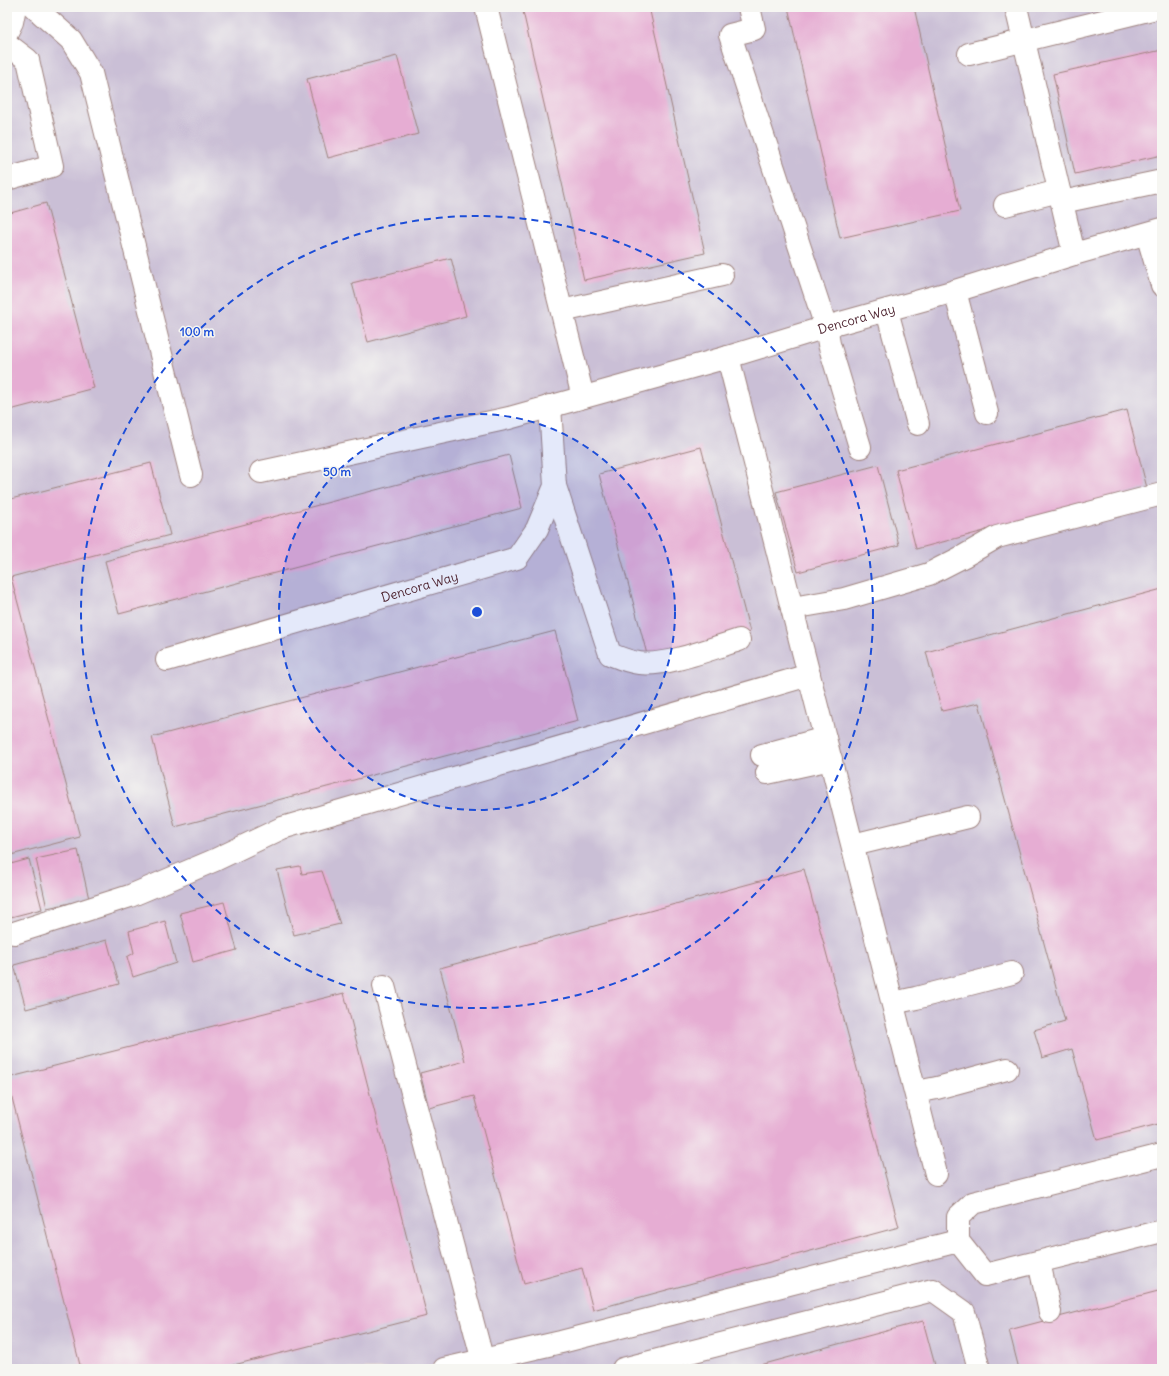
<svg xmlns="http://www.w3.org/2000/svg" width="1169" height="1376" font-family="Delius,sans-serif">
	<style>
		.industrial { fill: #cabfd6 }
		.building { fill: #e6add3 }
		.lines { fill: none; stroke-linecap: round; stroke-linejoin: round }
		.minor-casing { stroke: #9e827e; stroke-width: 24 }
		.minor { stroke: #fff; stroke-width: 22 }
		.ring { fill: none; stroke: #1d4ed8; stroke-width: 2; stroke-dasharray: 7 5 }
		.labels { text-anchor: middle; stroke-width: 3; stroke-linejoin: round; paint-order: stroke }
		.street-label { font-size: 13px; fill: #4a1f2b; stroke: #f6f6f2 }
		.centre { fill: #1d4ed8; stroke: #f6f6f2; stroke-width: 2 }
		.ring-label { font-size: 12px; text-anchor: middle; font-weight: bold; fill: #1d4ed8; stroke: #f6f6f2; stroke-width: 3; stroke-linejoin: round; paint-order: stroke }
	</style>
	<rect width="100%" height="100%" fill="#f6f6f2"/>
	<filter id="ink" filterUnits="userSpaceOnUse"><feTurbulence type="fractalNoise" baseFrequency=".025" numOctaves="2"/><feDisplacementMap in="SourceGraphic" scale="8" xChannelSelector="R" yChannelSelector="G"/><feConvolveMatrix kernelMatrix="1 2 1 2 8 2 1 2 1" color-interpolation-filters="sRGB"/></filter>
	<filter id="wash" filterUnits="userSpaceOnUse"><feTurbulence type="fractalNoise" baseFrequency=".012" numOctaves="4" result="noise"/><feDisplacementMap in="SourceGraphic" scale="16" xChannelSelector="R" yChannelSelector="G"/><feGaussianBlur stdDeviation="0.9" result="paint"/><feColorMatrix in="noise" values="0 0 0 0 0 0 0 0 0 0 0 0 0 0 0 0 0 1.4 0 .05"/><feComposite in="paint" operator="in"/></filter>
	<g filter="url(#wash)">
		<rect width="100%" height="100%" fill="#f2e6d0"/>
		<path class="industrial" d="M7 7H1162V1369H7Z"/>
		<g id="blocks">
			<path class="building" d="M522 7H649L705 253 584 280Z
				M788 7H914L960 211 840 238Z
				M1162 50V155L1075 174 1053 74Z
				M397 56 418 134 328 158 307 79Z
				M46 203 94 388 10 410 7 398V214Z
				M451 258 466 316 368 342 352 283Z
				M1127 410 1147 488 916 549 896 470Z
				M701 447 750 632 648 658 599 474Z
				M509 455 522 508 119 614 105 561Z
				M151 463 170 535 11 577 80 837 7 856V500Z
				M878 465 899 545 798 572 776 492Z
				M1162 589V1123L1097 1140 1072 1049 1042 1058 1034 1030 1065 1021 979 703 942 711 926 652Z
				M555 631 578 721 175 827 152 737Z
				M78 850 89 899 47 908 36 859Z
				M29 859 42 909 7 918V865Z
				M300 866 302 874 322 871 340 924 294 935 277 870Z
				M804 869 899 1227 593 1310 582 1268 524 1284 474 1096 429 1108 420 1073 465 1061 440 968Z
				M224 902 237 950 193 962 180 913Z
				M165 921 176 963 133 977 127 957 134 953 129 931Z
				M107 940 119 984 26 1009 14 965Z
				M344 993 427 1316 218 1369H81L7 1078Z
				M1162 1290V1369H1019L1009 1330Z
				M923 1321 936 1369H746Z"/>
		</g>
	</g>
	<g filter="url(#ink)">
		<use href="#blocks" fill-opacity="0" stroke="#9e827e" stroke-width="1"/>
		<g class="lines">
			<defs>
				<g id="minor">
					<path d="M34 7 71 40 91 73 191 475"/>
					<path d="M486 7 583 397"/>
					<path d="M749 7 754 29 730 35 826 327 829 344 860 447"/>
					<path d="M1016 7 1074 254"/>
					<path d="M7 32 12 22 15 7"/>
					<path d="M7 44 28 60 52 166 7 179"/>
					<path d="M969 54 1160 7"/>
					<path d="M1062 202 1162 181"/>
					<path d="M1005 205 1059 191"/>
					<path d="M1147 234 1162 285"/>
					<path d="M955 291 987 413"/>
					<path d="M562 311 722 275"/>
					<path d="M887 311 918 424"/>
					<path d="M728 357 936 1174"/>
					<path id="s1" d="M261 472 509 418 728 357 826 327 955 291 1074 254 1162 229"/>
					<path d="M555 486 610 654C620 658 629 662 639 663 665 667 713 648 739 640"/>
					<path d="M792 608 844 599 929 574 964 556 997 537 1162 494"/>
					<path id="s2" d="M167 660 517 558 537 529 555 486 550 406"/>
					<path d="M762 755 825 738"/>
					<path d="M767 773 831 759"/>
					<path d="M853 845 968 817"/>
					<path d="M14 933 130 896 215 860 282 828 809 675"/>
					<path d="M384 986 485 1369"/>
					<path d="M893 1003 916 998 1012 973"/>
					<path d="M916 1092 937 1088 1007 1069"/>
					<path d="M1162 1155 973 1203 958 1217V1241L985 1275 1162 1231"/>
					<path d="M1039 1262 1050 1312"/>
					<path d="M444 1369 561 1342 958 1241"/>
					<path d="M623 1369 933 1290 964 1312 979 1369"/>
				</g>
			</defs>
			<use href="#minor" class="minor-casing"/>
			<use href="#minor" class="minor"/>
		</g>
	</g>
	<circle cx="477" cy="612" r="198" fill="#1d4ed8" fill-opacity=".12"/>
	<g class="ring">
		<circle cx="477" cy="612" r="198"/>
		<circle cx="477" cy="612" r="396"/>
	</g>
	<g class="labels">
		<g class="street-label">
			<text dy="5" stroke="none"><textPath href="#s1" startOffset="615">Dencora Way</textPath></text>
			<text dy="5" stroke="none"><textPath href="#s2" startOffset="263">Dencora Way</textPath></text>
		</g>
	</g>
	<circle cx="477" cy="612" r="6" class="centre"/>
	<g class="ring-label">
		<text x="197" y="336">100 m</text>
		<text x="337" y="476">50 m</text>
	</g>
	<rect width="1169" height="1376" fill="none" stroke="#f6f6f2" stroke-width="24"/>
</svg>
